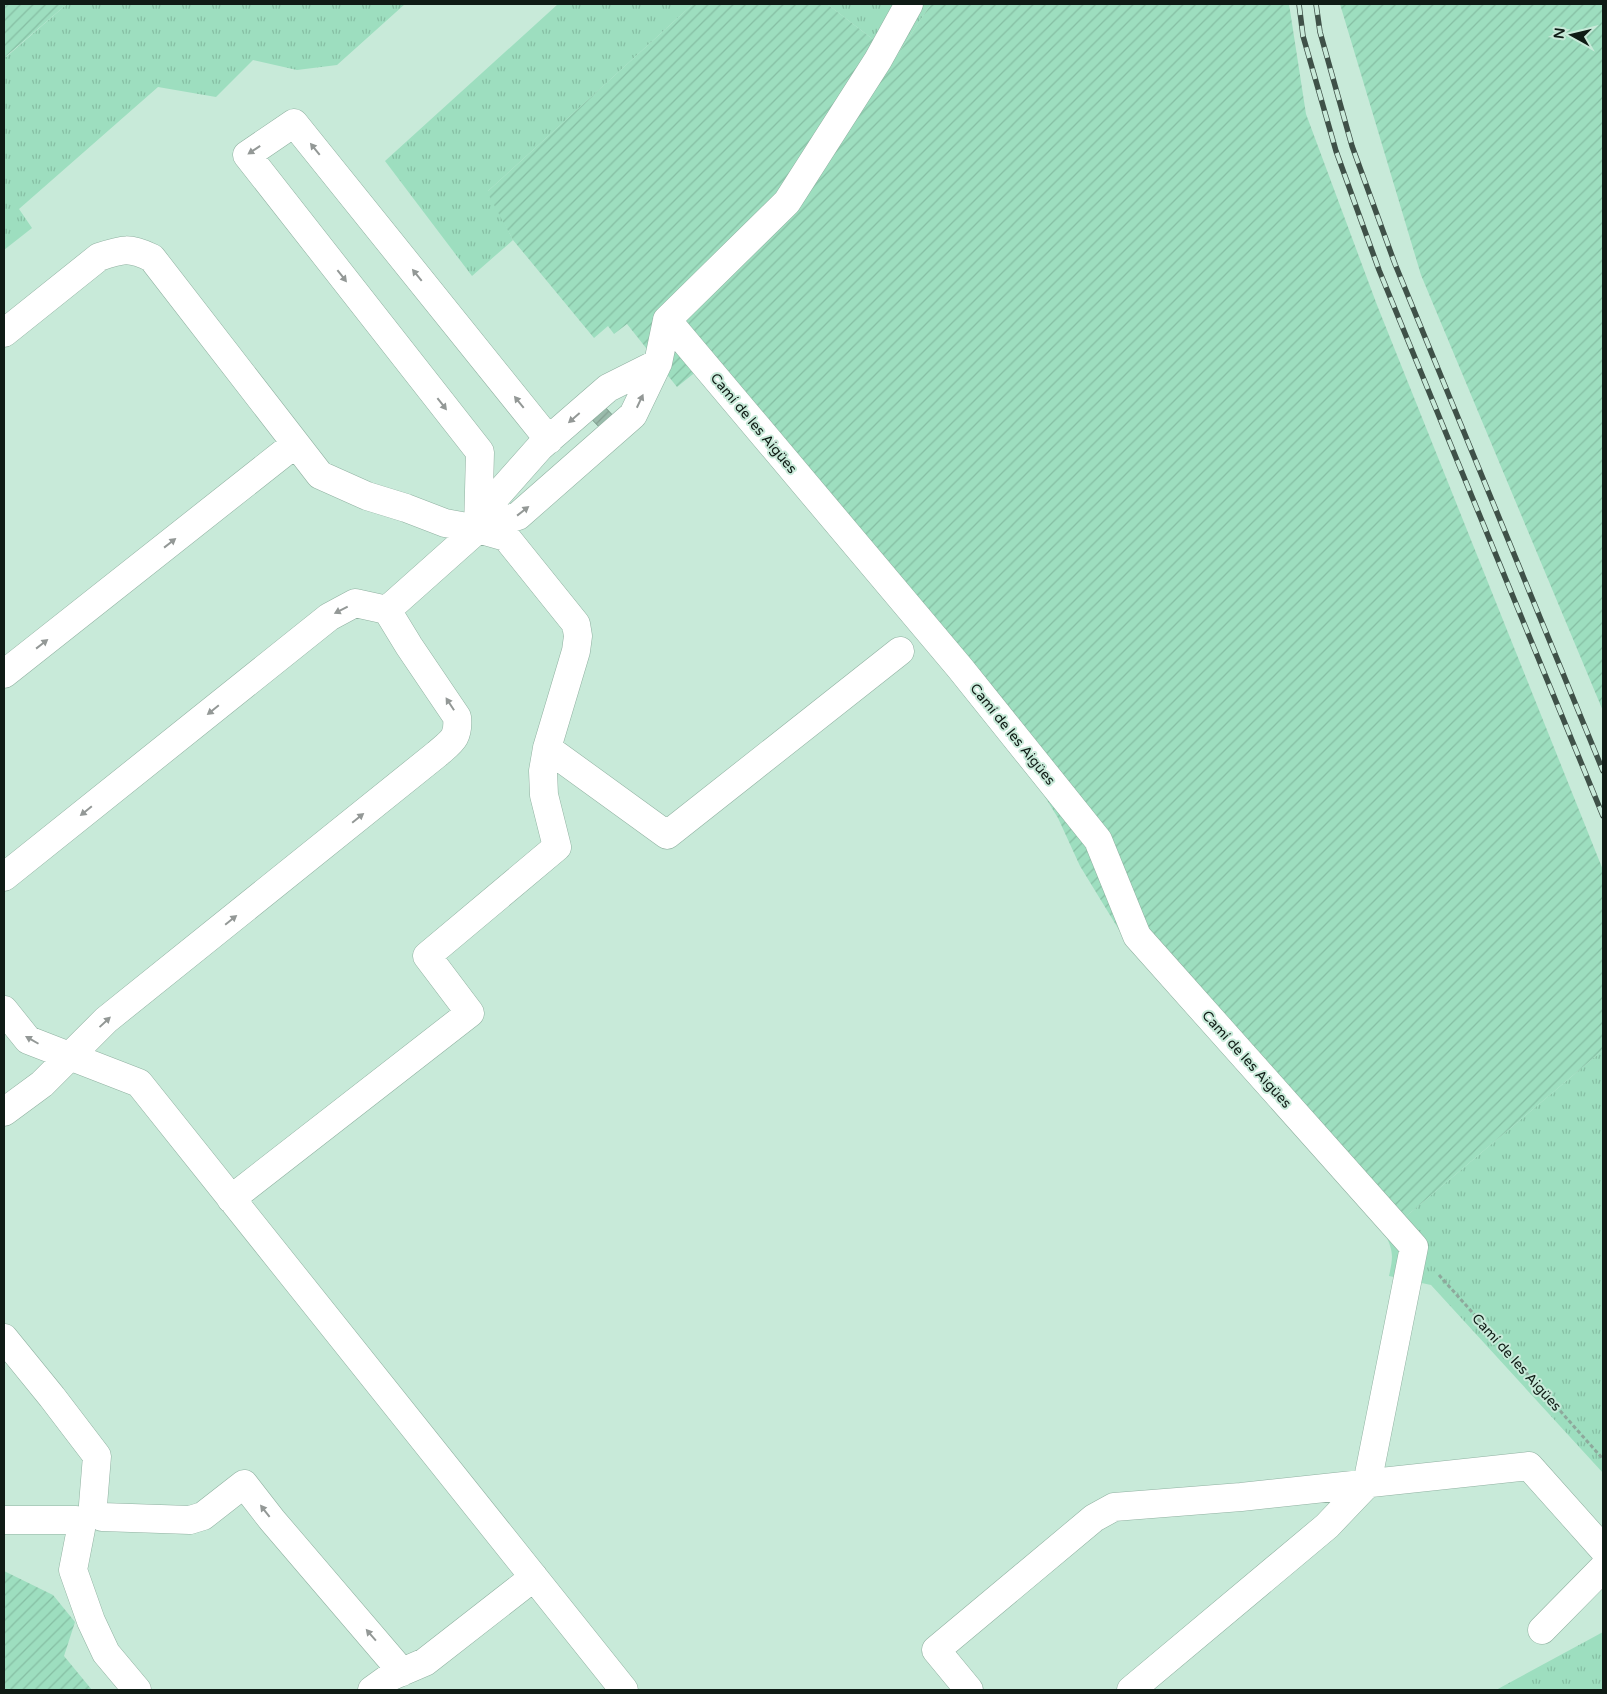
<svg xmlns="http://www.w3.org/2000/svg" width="1607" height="1694" font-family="'Varela Round',sans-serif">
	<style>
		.grass { fill: url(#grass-tufts) }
		.garden { fill: url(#garden-furrows) }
		.building { fill: url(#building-hatch); stroke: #779687 }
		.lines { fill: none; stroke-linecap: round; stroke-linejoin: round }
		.minor-casing { stroke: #90b1a1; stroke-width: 29 }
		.path { stroke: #8ea99c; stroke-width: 3; stroke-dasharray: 4 2.5; stroke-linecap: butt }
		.minor { stroke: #fff; stroke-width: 28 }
		.rail-casing { stroke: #3f5148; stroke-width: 5.5 }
		.rail { stroke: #c8ead9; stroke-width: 4; stroke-dasharray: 11; stroke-linecap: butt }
		.oneway { fill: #939896 }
		.labels { text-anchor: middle; stroke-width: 4; stroke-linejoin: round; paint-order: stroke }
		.street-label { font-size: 14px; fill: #0f1b15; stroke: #c8ead9 }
	</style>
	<defs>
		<pattern id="grass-tufts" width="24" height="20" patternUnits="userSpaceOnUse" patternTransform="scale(1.25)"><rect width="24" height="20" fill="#9ddebf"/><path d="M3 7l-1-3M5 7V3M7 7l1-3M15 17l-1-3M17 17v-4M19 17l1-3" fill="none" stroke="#86bea3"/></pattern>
		<pattern id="garden-furrows" width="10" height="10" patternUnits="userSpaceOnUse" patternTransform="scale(1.25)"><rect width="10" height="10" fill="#9ddebf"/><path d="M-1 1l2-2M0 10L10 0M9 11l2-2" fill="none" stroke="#86bea3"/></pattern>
		<pattern id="building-hatch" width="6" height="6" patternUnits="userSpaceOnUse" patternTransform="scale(1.25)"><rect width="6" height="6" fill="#9abbab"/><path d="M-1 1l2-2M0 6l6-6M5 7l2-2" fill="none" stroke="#84a092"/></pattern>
	</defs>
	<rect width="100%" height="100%" fill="#c8ead9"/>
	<path class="grass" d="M67 4H405L337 65 297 70 253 60 216 97 158 87 19 209 32 228 4 250V56L6 57Z
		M558 4H693L488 191 513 240 472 276 385 161Z
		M827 4H931L896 57Z
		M1603 1050V1473L1431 1285 1389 1276C1393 1257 1394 1252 1385 1234Z
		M1603 1632V1690H1496Z"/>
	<path class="garden" d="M4 4H67L5 57 4 56Z
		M693 4H827L896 57 931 4H1289L1306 114 1377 305 1603 870V1050L1385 1234 1127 943 1080 866 1058 818 1034 779 703 366 677 387 627 324 614 334 608 326 594 338 513 240 487 192Z
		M1340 4H1603V711L1421 275Z
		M4 1571 53 1595 75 1622 64 1656 92 1690H4Z"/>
	<path class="building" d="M587 388 619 422 606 434 574 401Z"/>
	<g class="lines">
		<defs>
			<path id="minor" d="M909 4 878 60 787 202 667 320 960 668 1098 840 1137 936 1414 1247 1367 1484 1327 1526 1131 1690
				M4 333 99 257C123 249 129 247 152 258L320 475 367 496 406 508 445 523 478 529 506 537 576 624 578 636 576 651 547 748 543 771 544 795 557 847 427 956 470 1013 231 1199
				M478 529 480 452 247 155 294 123 549 440
				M478 529 518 516 633 415 658 363 667 320
				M387 610 478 529 493 500 540 447 608 388 658 363
				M4 674 295 444
				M547 748 667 835 900 651
				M4 877 329 617 355 603 387 610 409 646 457 717C459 738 452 741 437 754L106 1020 42 1084 4 1112
				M4 1010 28 1040 139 1083 624 1690
				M4 1338 52 1397 97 1456 93 1505
				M102 1517 190 1520 203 1516 244 1484 272 1520 402 1672
				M4 1520H76
				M81 1529 73 1570 91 1621 106 1653 137 1690
				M1542 1630 1603 1568
				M372 1690 390 1677 425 1662 534 1577
				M969 1690 936 1650 1094 1518 1114 1507 1241 1497 1529 1466 1603 1549"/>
		</defs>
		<use href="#minor" class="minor-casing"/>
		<path class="path" d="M1439 1275 1603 1459"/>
		<use href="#minor" class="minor"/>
		<defs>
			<path id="rail" d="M1299 4 1303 36 1336 151 1379 270 1603 816
				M1316 4 1320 32 1352 146 1395 264 1603 771"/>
		</defs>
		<use href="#rail" class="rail-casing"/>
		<use href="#rail" class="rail"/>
	</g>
	<defs><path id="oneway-solid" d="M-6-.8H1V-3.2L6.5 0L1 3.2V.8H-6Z" transform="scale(1.25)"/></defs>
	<g class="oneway">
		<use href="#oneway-solid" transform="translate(315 149) rotate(-129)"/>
		<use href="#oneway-solid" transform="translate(254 150) rotate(146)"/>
		<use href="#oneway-solid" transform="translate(417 275) rotate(-129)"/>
		<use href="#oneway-solid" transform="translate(342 276) rotate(52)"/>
		<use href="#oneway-solid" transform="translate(640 401) rotate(-65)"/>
		<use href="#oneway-solid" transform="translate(519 402) rotate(-129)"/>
		<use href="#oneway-solid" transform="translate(442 404) rotate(52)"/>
		<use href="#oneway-solid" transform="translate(574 418) rotate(139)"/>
		<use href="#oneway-solid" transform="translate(523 511) rotate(-38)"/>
		<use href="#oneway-solid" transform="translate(170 543) rotate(-38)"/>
		<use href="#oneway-solid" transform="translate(341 610) rotate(153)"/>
		<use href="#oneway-solid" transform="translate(42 644) rotate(-38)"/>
		<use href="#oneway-solid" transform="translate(450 704) rotate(-123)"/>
		<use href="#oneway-solid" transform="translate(213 710) rotate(141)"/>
		<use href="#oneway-solid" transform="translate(86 811) rotate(141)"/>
		<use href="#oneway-solid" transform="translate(358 818) rotate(-39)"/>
		<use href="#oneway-solid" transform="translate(231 920) rotate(-39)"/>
		<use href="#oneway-solid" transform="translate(105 1022) rotate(-43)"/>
		<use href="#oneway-solid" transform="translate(32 1040) rotate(-150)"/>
		<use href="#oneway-solid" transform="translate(265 1511) rotate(-128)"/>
		<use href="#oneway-solid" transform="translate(371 1635) rotate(-131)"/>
	</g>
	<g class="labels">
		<g class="street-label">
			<text transform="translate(754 423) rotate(50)" y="5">Camí de les Aigües</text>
			<text transform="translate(1013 734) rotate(51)" y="5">Camí de les Aigües</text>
			<text transform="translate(1247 1059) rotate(48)" y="5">Camí de les Aigües</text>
			<text transform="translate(1517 1362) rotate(48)" y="5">Camí de les Aigües</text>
		</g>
	</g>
	<rect width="1607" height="1694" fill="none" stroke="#0f1b15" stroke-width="10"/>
	<g transform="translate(1572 35) rotate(278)" stroke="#c8ead9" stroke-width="4" paint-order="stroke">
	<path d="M0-4L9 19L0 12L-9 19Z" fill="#0f1b15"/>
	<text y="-8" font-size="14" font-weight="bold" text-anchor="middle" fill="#0f1b15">N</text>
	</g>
</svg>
